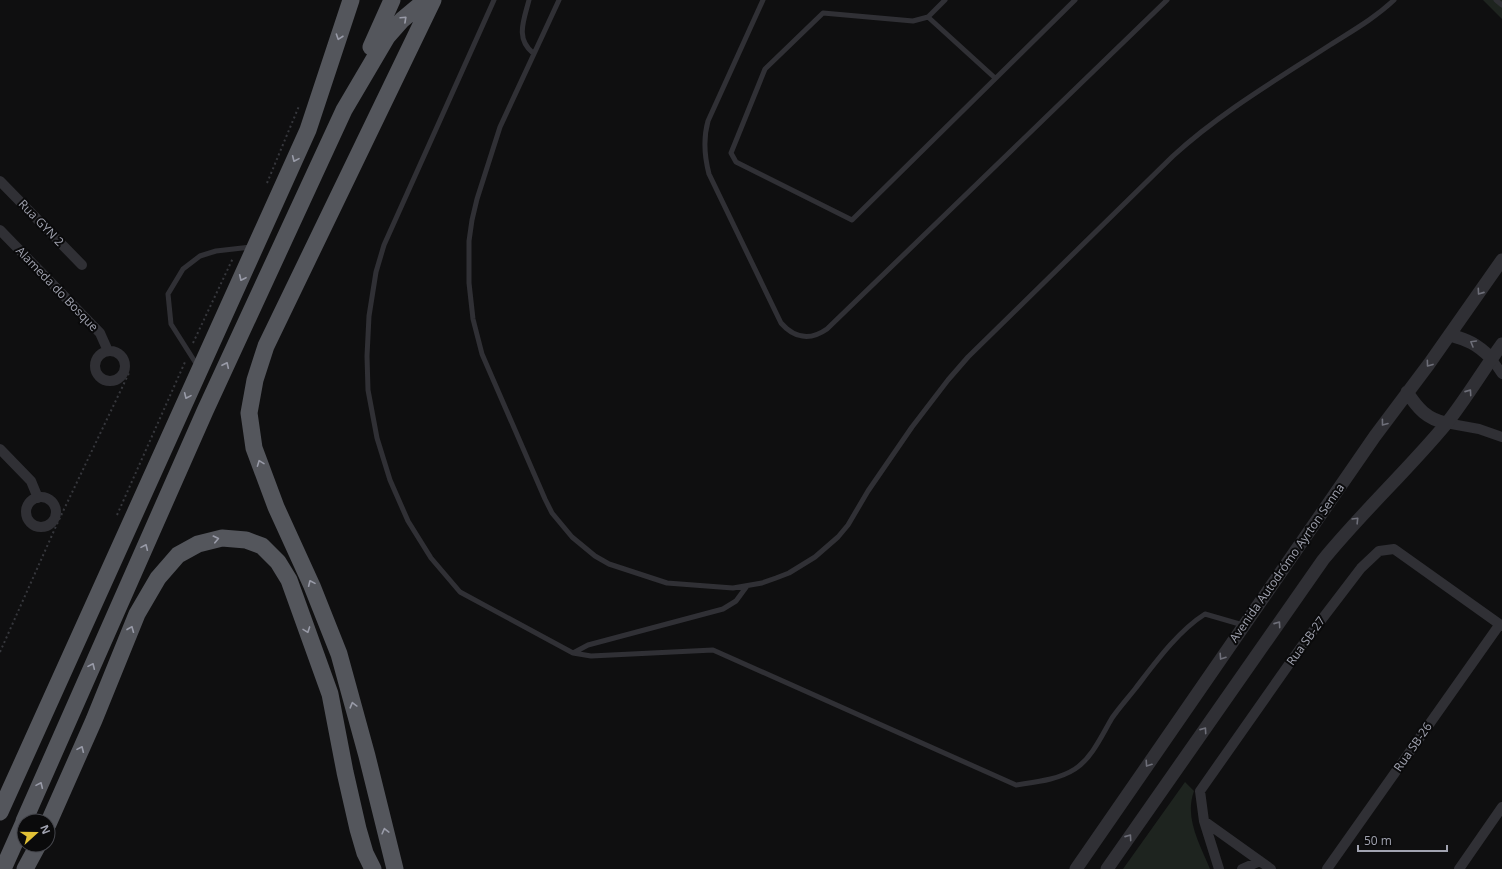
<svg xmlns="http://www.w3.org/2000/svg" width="1502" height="869" font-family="'Open Sans',sans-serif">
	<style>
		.green { fill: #1e241f }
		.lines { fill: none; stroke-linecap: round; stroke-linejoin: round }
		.path { stroke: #36373c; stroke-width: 2; stroke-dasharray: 2 3; stroke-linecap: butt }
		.service { stroke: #303035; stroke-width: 5 }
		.minor { stroke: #303035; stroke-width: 10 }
		.tertiary { stroke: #303035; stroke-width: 13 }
		.trunk { stroke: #54565c; stroke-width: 17 }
		.oneway { stroke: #999ba8 }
		.oneway2 { stroke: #6e6f79 }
		.labels { text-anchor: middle; stroke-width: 4; stroke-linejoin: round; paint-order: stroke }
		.street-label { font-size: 12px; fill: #a1a3b0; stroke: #0a0a0b }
	</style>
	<rect width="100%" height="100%" fill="#0f0f10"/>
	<path class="green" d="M1483 0H1502V19Z
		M1185 782 1194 791C1184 818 1200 844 1210 869H1123Z"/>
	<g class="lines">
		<path class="path" d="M267 183 299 106
			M193 343 233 258
			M117 515 185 362
			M0 652 57 524 129 373 125 365"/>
		<path class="service" d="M494 0 384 245 376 272 369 316 367 356 368 390 377 438 390 480 408 521 431 558 460 592 573 653 591 656 713 650 1016 785C1035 782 1058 780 1075 769 1092 758 1102 735 1112 718 1119 708 1127 699 1135 689 1155 663 1178 631 1205 614L1243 625
			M529 0C524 20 515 38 533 53
			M559 0 500 127 477 199 472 220 469 241V283L473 319 482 354 545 499 552 513 572 537 595 556 609 564 667 583 733 588 762 583 776 578 789 573 815 557 838 537 848 525 868 491 912 427 948 380 968 357 1173 156C1220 113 1276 80 1330 45 1352 31 1375 18 1394 0
			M763 0 708 121C703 139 704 155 709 174L781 323C794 338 810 341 827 329L1167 0
			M945 0 928 17 913 21 823 13 765 69 731 153 736 162 852 220 1075 0
			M1496 0 1502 5
			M928 17 995 78
			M197 365 171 324 168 294 183 269 200 256 216 251 251 247
			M573 653 588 645 723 609 736 601 747 586"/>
		<path class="minor" d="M0 181 82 265
			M0 230 100 333 108 351
			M95 366a15 15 0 1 1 30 0a15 15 0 1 1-30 0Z
			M1491 358 1502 374
			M1446 423 1479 429 1502 437
			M0 449 31 481 38 498
			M26 512a15 15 0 1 1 30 0a15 15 0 1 1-30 0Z
			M1204 821 1271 869
			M1219 869 1204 821 1200 791 1306 640 1361 568 1379 551 1394 549 1502 626
			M1242 869 1260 861
			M1327 869 1500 624
			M1459 869 1502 807"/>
		<path class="tertiary" d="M1450 335C1468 340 1477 344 1491 358
			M1407 392C1418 409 1427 419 1446 423
			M1076 869 1375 436 1429 364 1502 260
			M1107 869 1323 560C1362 512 1407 471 1446 424 1466 399 1483 370 1502 344"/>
		<path class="trunk" d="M371 47 392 0
			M0 812 308 130 351 0
			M24 821 205 411 344 110 387 37 402 20 426 0
			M48 824 94 720 137 614 158 578 178 555 198 544 222 538 246 540 262 546 278 562 289 580 330 694 345 772 358 829 365 853 373 869
			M3 869 24 822
			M25 869 38 845
			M395 869 367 756 339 654 312 586 276 507 254 448 249 413 255 380 266 346 433 0"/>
	</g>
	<defs><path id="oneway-chevron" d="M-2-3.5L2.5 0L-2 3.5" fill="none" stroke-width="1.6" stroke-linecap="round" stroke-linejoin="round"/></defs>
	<g class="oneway">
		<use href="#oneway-chevron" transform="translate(404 19) rotate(-43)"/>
		<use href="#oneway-chevron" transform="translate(339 37) rotate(109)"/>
		<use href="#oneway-chevron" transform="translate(295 159) rotate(114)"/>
		<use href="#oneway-chevron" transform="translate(242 278) rotate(115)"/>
		<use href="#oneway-chevron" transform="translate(226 365) rotate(-65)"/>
		<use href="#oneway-chevron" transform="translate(187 396) rotate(114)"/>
		<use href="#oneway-chevron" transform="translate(260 463) rotate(-111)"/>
		<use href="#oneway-chevron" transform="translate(216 539) rotate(-13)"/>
		<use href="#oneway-chevron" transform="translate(145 547) rotate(-66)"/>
		<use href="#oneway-chevron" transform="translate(311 583) rotate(-114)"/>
		<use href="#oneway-chevron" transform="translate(131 629) rotate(-68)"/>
		<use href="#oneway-chevron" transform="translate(307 630) rotate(70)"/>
		<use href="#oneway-chevron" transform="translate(92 666) rotate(-66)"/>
		<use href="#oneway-chevron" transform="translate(353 705) rotate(-105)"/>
		<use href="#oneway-chevron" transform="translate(81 749) rotate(-66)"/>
		<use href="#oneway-chevron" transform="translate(40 785) rotate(-66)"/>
		<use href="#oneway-chevron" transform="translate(385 831) rotate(-104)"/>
	</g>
	<g class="oneway2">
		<use href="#oneway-chevron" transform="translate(1480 292) rotate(125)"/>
		<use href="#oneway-chevron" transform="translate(1473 343) rotate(-150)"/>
		<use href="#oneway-chevron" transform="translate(1429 364) rotate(126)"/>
		<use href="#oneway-chevron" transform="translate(1469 392) rotate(-55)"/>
		<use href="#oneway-chevron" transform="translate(1384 423) rotate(127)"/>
		<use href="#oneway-chevron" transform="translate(1356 520) rotate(-46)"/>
		<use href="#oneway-chevron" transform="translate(1278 624) rotate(-55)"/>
		<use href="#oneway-chevron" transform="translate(1222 657) rotate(124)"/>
		<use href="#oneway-chevron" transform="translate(1204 730) rotate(-55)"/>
		<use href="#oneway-chevron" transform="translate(1148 764) rotate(124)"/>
		<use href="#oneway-chevron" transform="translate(1129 837) rotate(-55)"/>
	</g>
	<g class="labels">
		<g class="street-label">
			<text transform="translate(41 223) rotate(46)" y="4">Rua GYN 2</text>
			<text transform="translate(57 289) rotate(46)" y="4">Alameda do Bosque</text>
			<text transform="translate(1287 563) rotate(-55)" y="4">Avenida Autodrómo Ayrton Senna</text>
			<text transform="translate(1306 641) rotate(-54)" y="4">Rua SB-27</text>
			<text transform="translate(1413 747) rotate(-55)" y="4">Rua SB-26</text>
		</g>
	</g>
	<g transform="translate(36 833) rotate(69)"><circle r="19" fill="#0a0a0b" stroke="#46474d"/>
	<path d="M0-3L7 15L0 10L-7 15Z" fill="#e1c136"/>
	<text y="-6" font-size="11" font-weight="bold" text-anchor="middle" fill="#a1a3b0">N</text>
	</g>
	<path d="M1358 845v6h89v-6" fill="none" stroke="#a1a3b0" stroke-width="2"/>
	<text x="1364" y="845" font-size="12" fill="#a1a3b0" stroke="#0a0a0b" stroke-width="3" paint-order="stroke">50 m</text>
</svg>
